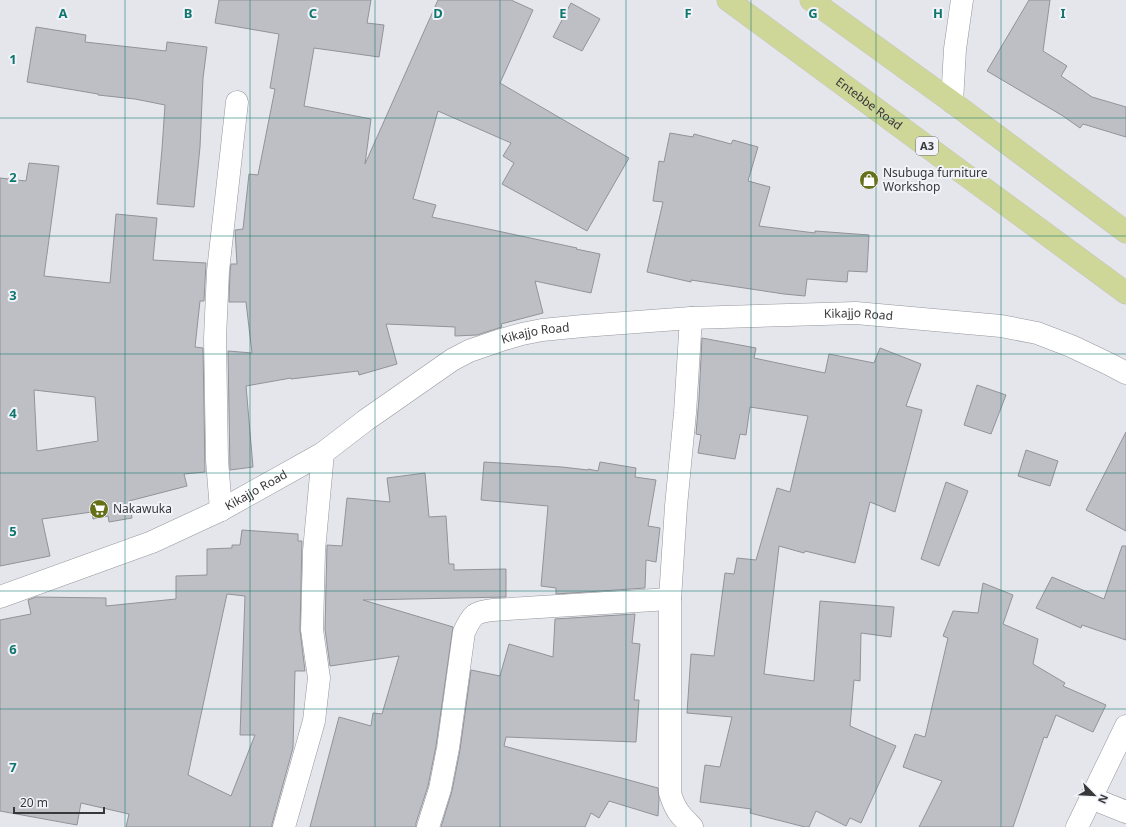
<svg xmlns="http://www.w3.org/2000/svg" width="1126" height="827" font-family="'Noto Sans',sans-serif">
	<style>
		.building { fill: #bdbfc5; stroke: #929399; fill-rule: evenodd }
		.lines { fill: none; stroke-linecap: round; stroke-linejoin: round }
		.minor-casing { stroke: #95979d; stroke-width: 23 }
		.primary-casing { stroke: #c3c3c4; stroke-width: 23 }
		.minor { stroke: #fff; stroke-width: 22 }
		.primary { stroke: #cfd798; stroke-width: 22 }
		.grid { fill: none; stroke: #0f766e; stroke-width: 1; stroke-opacity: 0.55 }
		.labels { text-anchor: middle; stroke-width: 4; stroke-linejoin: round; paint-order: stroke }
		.shield { fill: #f1f3f9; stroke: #707074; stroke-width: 1 }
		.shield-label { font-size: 11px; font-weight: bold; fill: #38383b }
		.street-label { font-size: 12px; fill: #38383b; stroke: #f1f3f9 }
		.poi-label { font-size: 12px; fill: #38383b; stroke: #f1f3f9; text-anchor: start }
		.grid-label { font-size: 13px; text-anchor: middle; font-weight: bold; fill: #0f766e; stroke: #f1f3f9; stroke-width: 4; stroke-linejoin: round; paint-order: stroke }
	</style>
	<rect width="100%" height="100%" fill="#e4e6ec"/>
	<path class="building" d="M219 0H371L367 23 384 25 379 57 314 48 304 106 371 119 365 164 438 0H511L533 10 500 83 629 158 587 231 502 184 514 163 503 156 511 143 438 111 413 199 436 205 432 217 577 248 576 249 600 254 591 293 535 281 543 313 501 324 502 327 477 335 455 336V327L386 324 397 364 359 375 358 371 291 379V378L246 386 253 467 230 470 228 351 252 353 246 302H229L230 272 231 264H237L235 230 243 229 249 174 258 175 275 89 270 88 279 34 215 23Z
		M1029 0H1050L1043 51 1067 66 1061 76 1092 97 1126 107V137L1083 124 1080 128 1063 116 987 71Z
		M571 3 600 19 582 51 553 37Z
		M36 27 86 35 85 42 166 51 167 42 207 47 203 78 200 147 194 207 157 204 162 149 165 105 135 99 98 95V94L27 82Z
		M670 133 693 137 694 134 731 144 733 140 758 147 748 181 770 187 759 226 815 233V231L869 235 867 272 848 271 847 282 807 279 805 296 784 294 691 280V282L647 272 663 202 653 201 659 161 664 162Z
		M29 163 59 166 44 276 110 283 116 214 157 218 153 260 206 263 204 301H200L195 347 203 348 205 472 184 474 187 486 129 501 132 518 109 522 108 516 93 519 92 512 42 519 50 556 0 566V178L26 181ZM34 390 95 397 98 441 37 451Z
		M702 338 756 348 754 358 825 373 829 354 874 363 880 348 921 364 906 406 922 410 895 512 870 502 855 563 805 551 804 553 779 546 764 674 814 681 820 601 894 607 891 637 861 633 860 681 854 680 850 726 896 746 861 823 850 818 846 826 816 811 809 827H805L750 813 751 809 700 802 705 765 720 767 732 717 687 713 691 654 714 656 725 573 734 574 737 558 756 560 777 488 790 492 808 416 750 407 746 435 740 434 735 459 698 453 701 435 696 434 699 398Z
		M977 385 1006 395 991 434 964 425Z
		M1126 432V531L1086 510Z
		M1026 450 1058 461 1050 486 1018 476Z
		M484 462 562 467 588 470V469L598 471 600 462 636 468 635 477 656 480 648 526 660 528 656 562 646 560 645 588 556 594V588L541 586 548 506 481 500Z
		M425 473 429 517 446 516 449 564H454V570L506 569V597L363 600 453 627 436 746 428 786 416 823V827H310L339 717 371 726 373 713 382 714 399 656 330 666 325 629 327 545 342 546 347 498 390 502 387 478Z
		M946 482 968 491 939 566 921 559Z
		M242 530 298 534V541H302L300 630 305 671H295L293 748 272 824V827H126L129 814 81 803 77 825 0 811V620L31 614 28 600 36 597 106 598V606L176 599V576L207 575V549L232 548V545H240ZM227 594 245 596 240 735H255L231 796 188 775Z
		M1122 546H1126V640L1082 625 1081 628 1036 608 1052 577 1104 599Z
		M983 583 1013 595 1003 624 1038 639 1033 664 1065 683 1063 686 1106 705 1093 732 1056 715 1047 738 1044 737 1013 827H919L942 781 903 767 915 734 925 737 948 638 943 636 953 611 978 613Z
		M635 614 632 643 640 644 634 700H639L636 742 506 737 504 746 658 788 659 799 658 816 609 801 599 818 591 813 585 827H441L452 791 460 750 471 670 500 676 509 644 553 657 555 619Z"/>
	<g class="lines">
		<defs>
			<g id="minor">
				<path d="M952 102 955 49 962 0"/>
				<path d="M691 318 685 413 676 506 670 599V793C675 810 680 815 692 827"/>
				<path d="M221 510 217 460 215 338 218 271 237 102"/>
				<path id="s1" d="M0 597 152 542 221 510 323 453 366 420 452 360 469 351 501 340 522 334 542 330 583 326 691 318 856 313 1001 326 1037 333 1071 346 1109 364 1126 373"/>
				<path d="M1091 798 1126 812"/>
				<path d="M284 827 314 721 319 678 312 630 314 551 323 453"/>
				<path d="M428 827 440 789 448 748 464 632C472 615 474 612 493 610L670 599"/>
				<path d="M1077 827 1126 726"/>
			</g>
			<g id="primary">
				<path id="s2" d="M728 0 1126 293"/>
				<path d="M811 0 952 102 1126 232"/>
			</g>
		</defs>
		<use href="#minor" class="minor-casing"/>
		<use href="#primary" class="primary-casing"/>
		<use href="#minor" class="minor"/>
		<use href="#primary" class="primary"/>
	</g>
	<path class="grid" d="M125 0V827M250 0V827M375 0V827M500 0V827M626 0V827M751 0V827M876 0V827M1001 0V827M0 118H1126M0 236H1126M0 354H1126M0 473H1126M0 591H1126M0 709H1126"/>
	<defs>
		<symbol id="shop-disc" viewBox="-11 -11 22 22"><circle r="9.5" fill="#667019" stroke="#f1f3f9"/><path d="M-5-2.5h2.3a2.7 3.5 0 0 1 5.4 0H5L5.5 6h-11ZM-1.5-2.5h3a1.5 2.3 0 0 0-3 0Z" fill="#fff"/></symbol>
		<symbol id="supermarket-disc" viewBox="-11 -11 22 22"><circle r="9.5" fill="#667019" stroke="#f1f3f9"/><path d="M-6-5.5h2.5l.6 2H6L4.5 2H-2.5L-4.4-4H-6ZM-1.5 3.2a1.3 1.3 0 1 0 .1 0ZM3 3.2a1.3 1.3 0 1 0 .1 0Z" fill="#fff"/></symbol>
	</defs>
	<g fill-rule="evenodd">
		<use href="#shop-disc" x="858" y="169" width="22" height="22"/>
		<use href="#supermarket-disc" x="88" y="498" width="22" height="22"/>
	</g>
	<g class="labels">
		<rect class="shield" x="916" y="137" width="22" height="18" rx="3"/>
		<g class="shield-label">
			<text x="927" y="150">A3</text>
		</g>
		<g class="street-label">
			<text dy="4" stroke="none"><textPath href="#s2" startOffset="175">Entebbe Road</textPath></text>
			<text dy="4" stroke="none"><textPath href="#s1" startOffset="926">Kikajjo Road</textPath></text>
			<text dy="4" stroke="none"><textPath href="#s1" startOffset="602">Kikajjo Road</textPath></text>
			<text dy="4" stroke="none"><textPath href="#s1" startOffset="278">Kikajjo Road</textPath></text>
		</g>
		<g class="poi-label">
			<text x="883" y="177">Nsubuga furniture<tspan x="883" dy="14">Workshop</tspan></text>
			<text x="113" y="513">Nakawuka</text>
		</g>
	</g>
	<g class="grid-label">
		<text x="63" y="18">A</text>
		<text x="188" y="18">B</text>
		<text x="313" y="18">C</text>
		<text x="438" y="18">D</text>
		<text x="563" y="18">E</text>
		<text x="688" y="18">F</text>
		<text x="813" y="18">G</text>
		<text x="938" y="18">H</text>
		<text x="1063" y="18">I</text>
		<text x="13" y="64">1</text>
		<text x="13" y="182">2</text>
		<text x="13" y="300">3</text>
		<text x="13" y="418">4</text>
		<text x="13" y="536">5</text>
		<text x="13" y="654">6</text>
		<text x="13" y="772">7</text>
	</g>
	<g transform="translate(1094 795) rotate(114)" stroke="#f1f3f9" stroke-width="3" paint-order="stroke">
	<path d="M0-3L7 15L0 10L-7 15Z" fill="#38383b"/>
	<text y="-6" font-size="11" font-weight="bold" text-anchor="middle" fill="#38383b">N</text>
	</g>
	<path d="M14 807v6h90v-6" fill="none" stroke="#38383b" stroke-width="2"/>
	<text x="20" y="807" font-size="12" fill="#38383b" stroke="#f1f3f9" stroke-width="3" paint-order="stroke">20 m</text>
</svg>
